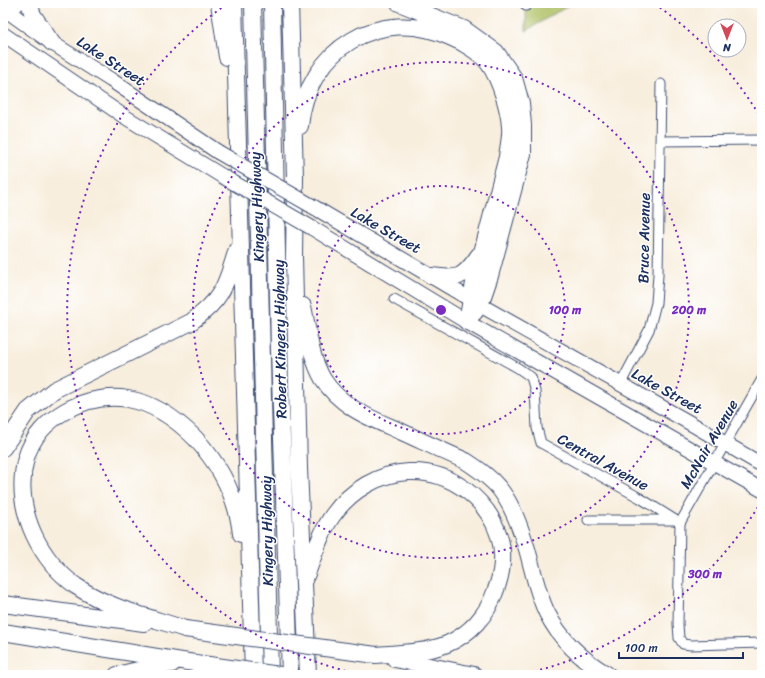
<svg xmlns="http://www.w3.org/2000/svg" width="765" height="678" font-family="Sriracha,sans-serif">
	<style>
		.green { fill: #adbf62; stroke: #647760 }
		.lines { fill: none; stroke-linecap: round; stroke-linejoin: round }
		.street-casing { stroke: #3c4c71; stroke-width: 11 }
		.primary-casing { stroke: #3c4c71; stroke-width: 16 }
		.highway-casing { stroke: #3c4c71; stroke-width: 18 }
		.street { stroke: #fff; stroke-width: 9 }
		.primary { stroke: #fff; stroke-width: 14 }
		.highway { stroke: #fff; stroke-width: 16 }
		.primary-bridge-casing { stroke: #3c4c71; stroke-width: 16; stroke-linecap: butt }
		.highway-bridge-casing { stroke: #3c4c71; stroke-width: 18; stroke-linecap: butt }
		.primary-bridge { stroke: #fff; stroke-width: 14 }
		.highway-bridge { stroke: #fff; stroke-width: 16 }
		.ring { fill: none; stroke: #7b2cbf; stroke-width: 2; stroke-dasharray: 2 4 }
		.labels { text-anchor: middle; stroke-width: 3; stroke-linejoin: round; paint-order: stroke }
		.street-label { font-size: 15px; fill: #1b2f5e; stroke: #fff }
		.centre { fill: #7b2cbf; stroke: #fff; stroke-width: 2 }
		.ring-label { font-size: 12px; text-anchor: middle; font-weight: bold; fill: #7b2cbf; stroke: #fff; stroke-width: 3; stroke-linejoin: round; paint-order: stroke }
	</style>
	<rect width="100%" height="100%" fill="#fff"/>
	<filter id="ink" filterUnits="userSpaceOnUse"><feTurbulence type="fractalNoise" baseFrequency=".025" numOctaves="2"/><feDisplacementMap in="SourceGraphic" scale="8" xChannelSelector="R" yChannelSelector="G"/><feConvolveMatrix kernelMatrix="1 2 1 2 8 2 1 2 1" color-interpolation-filters="sRGB"/></filter>
	<filter id="wash" filterUnits="userSpaceOnUse"><feTurbulence type="fractalNoise" baseFrequency=".012" numOctaves="4" result="noise"/><feDisplacementMap in="SourceGraphic" scale="16" xChannelSelector="R" yChannelSelector="G"/><feGaussianBlur stdDeviation="0.9" result="paint"/><feColorMatrix in="noise" values="0 0 0 0 0 0 0 0 0 0 0 0 0 0 0 0 0 1.4 0 .05"/><feComposite in="paint" operator="in"/></filter>
	<g filter="url(#wash)">
		<rect width="100%" height="100%" fill="#f8eedd"/>
		<path class="green" d="M526 3H572L526 31Z"/>
	</g>
	<g filter="url(#ink)">
		<g class="lines">
			<defs>
				<path id="street" d="M526 3V6
					M660 141 762 140
					M394 299 518 368 531 377 535 391 537 428 541 443 640 498 680 523
					M762 379 680 523 678 624 679 638 683 644 691 645 762 643
					M620 385 649 330 656 303 658 275 661 84
					M588 520H674"/>
				<path id="primary" d="M3 8 52 43 111 80 218 152
					M3 34 122 115 222 176
					M312 206 480 305 690 423 762 465
					M312 228 467 322 762 490"/>
				<path id="highway" d="M29 3 33 15 52 43
					M219 3 227 57
					M234 3 253 675
					M253 3 270 675
					M272 3 279 350 290 675
					M290 3 295 177 294 257 299 468 308 675
					M399 3 464 29 496 52 514 78 521 103 523 125V154L490 276 480 305 474 313
					M9 12 16 3
					M300 126C307 49 380 5 450 37 463 42 481 53 489 64 500 80 509 109 510 127 511 137 508 147 507 157L474 283 467 322
					M431 276C459 280 463 278 479 255
					M303 306C308 330 310 357 323 379 341 408 373 419 402 432 424 442 445 452 466 461 478 469 490 477 499 488 513 506 520 527 527 549 533 570 537 593 547 613 560 639 582 660 608 675
					M3 448 28 411 54 390 191 322C223 299 226 285 237 249
					M306 576C314 556 320 533 333 515 350 491 379 473 409 472 449 470 487 498 499 536 505 554 502 575 495 592 487 615 470 634 447 644 425 653 399 653 376 655
					M3 604 144 623
					M185 629C149 617 108 608 76 586 58 573 43 554 34 535 23 511 19 484 26 458 38 417 87 392 128 399 153 403 177 420 195 438 220 465 237 497 241 534
					M3 632 188 662
					M395 659 474 675
					M117 675 151 667 172 664"/>
			</defs>
			<use href="#street" class="street-casing"/>
			<use href="#primary" class="primary-casing"/>
			<use href="#highway" class="highway-casing"/>
			<use href="#street" class="street"/>
			<use href="#primary" class="primary"/>
			<use href="#highway" class="highway"/>
			<defs>
				<path id="primary-bridge" d="M218 152 312 206
					M222 176 312 228"/>
				<path id="highway-bridge" d="M185 629 376 655
					M188 662 280 675"/>
			</defs>
			<use href="#primary-bridge" class="primary-bridge-casing"/>
			<use href="#highway-bridge" class="highway-bridge-casing"/>
			<use href="#primary-bridge" class="primary-bridge"/>
			<use href="#highway-bridge" class="highway-bridge"/>
		</g>
	</g>
	<g class="ring">
		<circle cx="441" cy="310" r="124"/>
		<circle cx="441" cy="310" r="248"/>
		<path d="M761 502A373 373 0 0 1 519 675M363 675A373 373 0 0 1 227 4M655 4A373 373 0 0 1 761 118"/>
	</g>
	<g class="labels">
		<g class="street-label">
			<text transform="translate(111 61) rotate(33)" y="5">Lake Street</text>
			<text transform="translate(257 207) rotate(-92)" y="5">Kingery Highway</text>
			<text transform="translate(386 230) rotate(30)" y="5">Lake Street</text>
			<text transform="translate(644 238) rotate(-89)" y="5">Bruce Avenue</text>
			<text transform="translate(280 339) rotate(-91)" y="5">Robert Kingery Highway</text>
			<text transform="translate(667 391) rotate(29)" y="5">Lake Street</text>
			<text transform="translate(709 444) rotate(-60)" y="5">McNair Avenue</text>
			<text transform="translate(603 462) rotate(29)" y="5">Central Avenue</text>
			<text transform="translate(267 531) rotate(-91)" y="5">Kingery Highway</text>
		</g>
	</g>
	<circle cx="441" cy="310" r="6" class="centre"/>
	<g class="ring-label">
		<text x="565" y="314">100 m</text>
		<text x="689" y="314">200 m</text>
		<text x="705" y="578">300 m</text>
	</g>
	<rect width="765" height="678" fill="none" stroke="#fff" stroke-width="16"/>
	<g transform="translate(727 38) rotate(180)"><circle r="19" fill="#ffffff" stroke="#a4acbf"/>
	<path d="M0-3L7 15L0 10L-7 15Z" fill="#d1495b"/>
	<text y="-6" font-size="11" font-weight="bold" text-anchor="middle" fill="#1b2f5e">N</text>
	</g>
	<path d="M619 652v6h124v-6" fill="none" stroke="#1b2f5e" stroke-width="2"/>
	<text x="625" y="652" font-size="12" fill="#1b2f5e" stroke="#ffffff" stroke-width="3" paint-order="stroke">100 m</text>
</svg>
